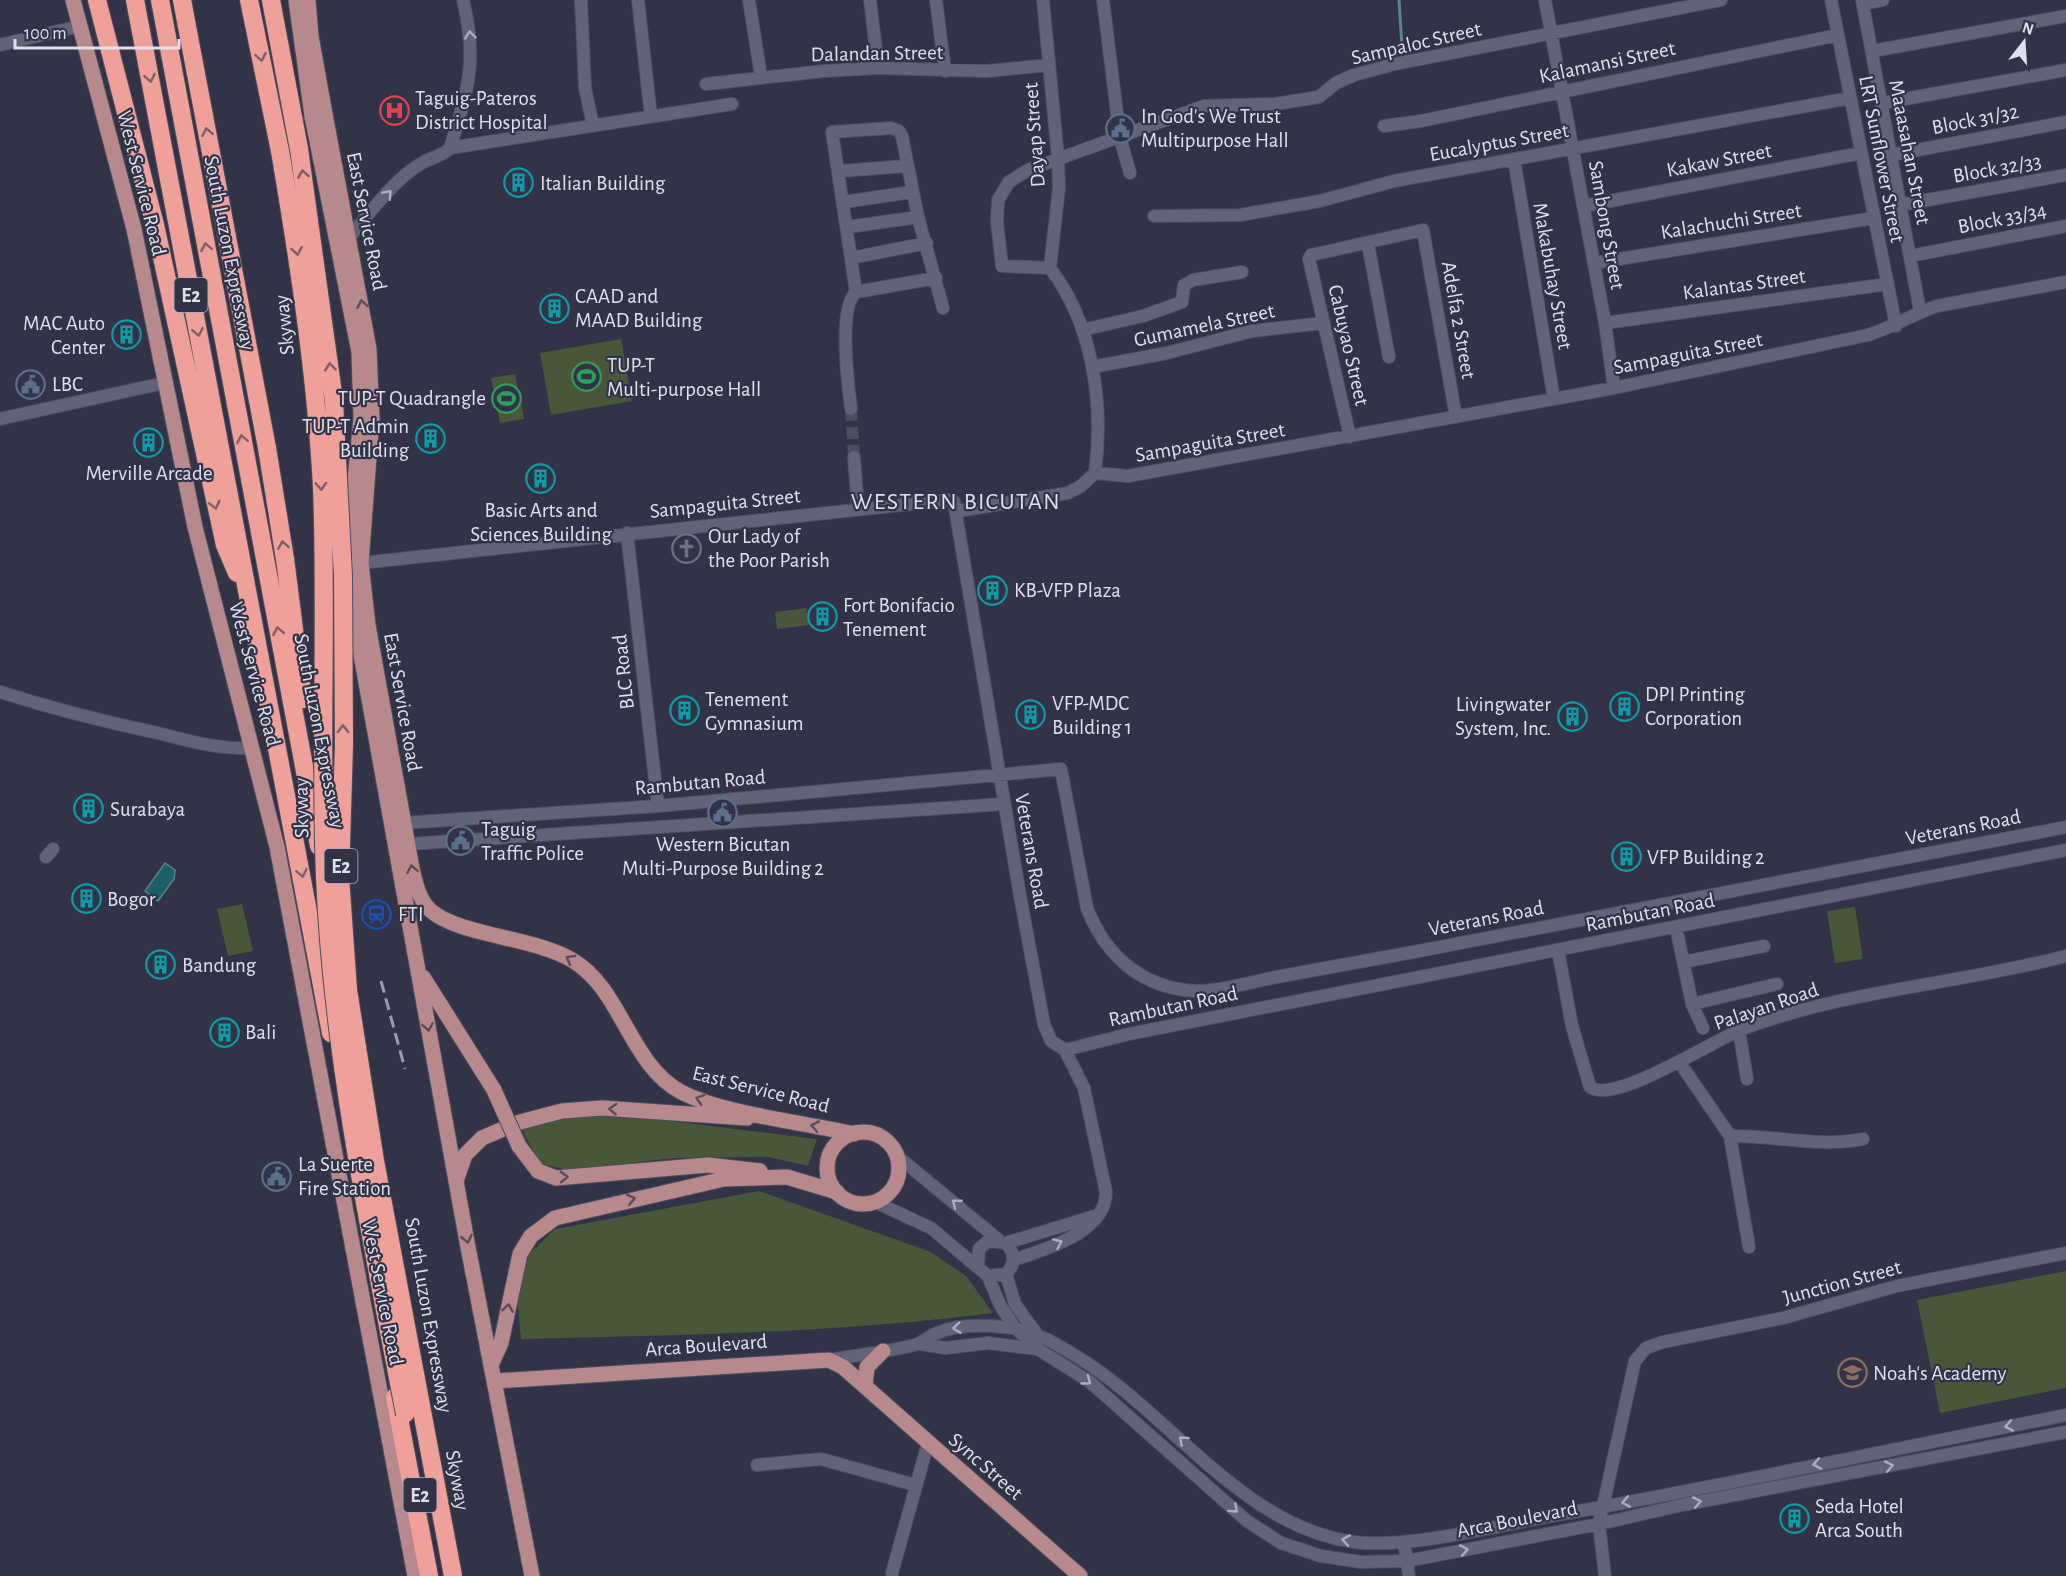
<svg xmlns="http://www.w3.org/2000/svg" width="2066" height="1576" font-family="'Alegreya Sans',sans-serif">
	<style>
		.green { fill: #485739 }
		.water { fill: #1c5f67; stroke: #56868f; stroke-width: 1.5 }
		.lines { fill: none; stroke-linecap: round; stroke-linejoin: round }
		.stream { stroke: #56868f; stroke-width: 3 }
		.minor-tunnel { stroke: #4c4d5f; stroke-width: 12; stroke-dasharray: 12 6; stroke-linecap: butt }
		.minor-casing { stroke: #4d4e5e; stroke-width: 14 }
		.major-casing { stroke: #4d4e5e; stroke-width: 17 }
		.highway-casing { stroke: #4d4e5e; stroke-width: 20 }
		.minor { stroke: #626378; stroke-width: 12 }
		.major { stroke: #b7888c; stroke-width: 15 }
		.highway { stroke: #efa09a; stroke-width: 18 }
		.rail { stroke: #9b9cab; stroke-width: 3; stroke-dasharray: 12 6; stroke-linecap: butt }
		.major-bridge-casing { stroke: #4d4e5e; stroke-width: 17; stroke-linecap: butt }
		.highway-bridge-casing { stroke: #4d4e5e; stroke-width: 20; stroke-linecap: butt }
		.major-bridge { stroke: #b7888c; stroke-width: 15 }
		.highway-bridge { stroke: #efa09a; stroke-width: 18 }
		.oneway { stroke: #adaebe }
		.oneway2 { stroke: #7e5f68 }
		.oneway3 { stroke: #5a4c5b }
		.labels { text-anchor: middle; stroke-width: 4.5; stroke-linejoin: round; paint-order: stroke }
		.shield { fill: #323346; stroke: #abacba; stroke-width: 1.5 }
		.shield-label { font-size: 20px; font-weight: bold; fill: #dfe0ec }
		.street-label { font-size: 21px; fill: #dfe0ec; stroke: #323346 }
		.poi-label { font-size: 21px; fill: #dfe0ec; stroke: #323346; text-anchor: start }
		.quarter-label { font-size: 24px; letter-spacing: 1.5px; fill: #dfe0ec; stroke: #323346 }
	</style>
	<rect width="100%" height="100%" fill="#323346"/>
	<path class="green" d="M621 339 632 401 551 415 540 353Z
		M515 374 524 419 500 423 491 378Z
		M806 608 809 625 777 629 775 612Z
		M242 904 253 951 228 956 217 909Z
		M1855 907 1863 959 1835 963 1827 911Z
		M596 1112 817 1139 808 1166 769 1157 674 1158 568 1170 539 1163 522 1129 550 1118Z
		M759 1191 931 1252 966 1276 993 1313C837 1333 679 1335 521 1339L517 1296 529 1254 555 1229Z
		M2066 1271V1388L1940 1413 1917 1300Z"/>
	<path class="water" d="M165 863 175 870 174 879 158 901 145 891Z"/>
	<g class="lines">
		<path class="stream" d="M1399 0 1402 47"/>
		<path class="minor-tunnel" d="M851 409 854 457"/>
		<defs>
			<path id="minor" d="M581 0 585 88 593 125
				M638 0 651 117
				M749 0 761 77
				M870 0 878 68
				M936 0 945 71
				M1043 0 1058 158 1059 188 1050 268
				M1103 0 1120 138 1130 173
				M1545 0 1605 323 1614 388
				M1831 0 1896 326
				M1862 0 1920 311
				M1863 4 1883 0
				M0 45 80 26
				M1872 51 2066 16
				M706 84 824 71 878 68 987 71 1049 65
				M1882 103 2066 70
				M1384 126 1421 121 1838 35
				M450 148 732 104
				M1891 155 2066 122
				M1514 159 1554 399
				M840 171 906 166
				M844 202 912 192
				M1900 205 2066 175
				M1584 206 1861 153
				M1154 216 1240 215 1320 201 1394 181 1850 98
				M848 227 918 217
				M349 238C368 215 395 178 422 163 432 157 441 157 450 148 468 89 478 62 463 0
				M1368 244 1389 357
				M1910 256 2066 226
				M851 258 927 243
				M1594 263 1874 218
				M1050 268 1002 266 997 222 998 200 1009 182 1028 170 1204 106 1275 104 1319 97 1336 83 1354 75 1395 64 1721 0
				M1050 268C1093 324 1104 404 1095 473
				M856 292 936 278
				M1605 323 1888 284
				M1082 330 1143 316 1182 302 1184 285 1193 280 1242 272
				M1092 367 1167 353 1252 331 1324 323
				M851 409C848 384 838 308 856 292L832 132 891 128 899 131 902 136 918 217 943 308
				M0 419 164 383
				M1350 437 1309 259 1311 255 1423 230 1456 417
				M854 457 858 508
				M1095 473 1128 476 1614 388 1868 335C1893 327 1913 314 1937 306L2066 282
				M958 511 1068 493 1081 486 1095 473
				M627 533 658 806
				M361 563 948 500 954 502 1020 896 1044 1024 1051 1041 1065 1050 1084 1088 1106 1192C1106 1233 1045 1249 1014 1260
				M0 692C50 708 101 721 153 732 187 740 217 750 253 748
				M403 823 658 806 1061 769 1087 908C1104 952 1136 983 1184 990 1212 994 1243 984 1271 978 1320 969 1370 960 1419 951 1635 910 1851 869 2066 827
				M408 844 1004 804
				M46 857 53 849
				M1676 927 1692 1004 1703 1028
				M1558 950 1572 1026 1590 1087C1613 1105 1713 1041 1740 1030 1844 990 1959 984 2066 956
				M1683 962 1764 946
				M1692 1004 1777 984
				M1739 1031 1747 1079
				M1065 1050 1129 1034 2066 850
				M1680 1063 1730 1136 1749 1247
				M1730 1136C1775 1135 1819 1148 1863 1139
				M896 1155 1000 1241
				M875 1202 931 1228 988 1276 1006 1274C1016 1264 1015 1253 1006 1243L988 1241 979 1249 978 1266
				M1006 1243 1095 1216
				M1006 1274 1015 1304 1036 1333
				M988 1276 1000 1305 1015 1328 1038 1349 1090 1382 1247 1521 1281 1543 1321 1556 1361 1562 1407 1561 1599 1524 1682 1505 2066 1432
				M920 1344 946 1348 988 1343 1037 1349
				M829 1360C858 1355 887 1352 914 1345 923 1343 929 1336 937 1333 957 1324 982 1325 1003 1327 1031 1329 1052 1341 1076 1356 1169 1412 1242 1527 1354 1542 1409 1549 1494 1526 1551 1516 1723 1486 1894 1449 2066 1415
				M757 1465 821 1459 915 1485
				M1404 1542 1409 1576
				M892 1573 928 1443
				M1605 1576 1599 1524 1635 1361 1646 1348 1663 1342 1783 1318 1897 1286 2066 1253"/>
			<path id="major" d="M73 0 134 229 195 527 277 847 415 1576
				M296 0 312 116 359 352 361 418 349 543 356 627 467 1242 532 1576
				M308 0 311 36 325 114 369 349 372 418 361 563 368 625 412 868C415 882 419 900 430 910 459 936 534 937 572 960 622 989 629 1064 681 1092 726 1115 804 1122 854 1134
				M423 977 494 1090
				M827 1168a36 36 0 1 1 72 0a36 36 0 1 1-72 0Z
				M519 1146 538 1171 556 1178 708 1165 760 1171
				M457 1178 465 1155 482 1138 520 1122 562 1111 602 1108 747 1118
				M492 1363 501 1343 520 1254 531 1236 555 1218 724 1179 787 1177 837 1192
				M495 1381 829 1360 843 1367 1080 1576
				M865 1386 867 1367 883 1351"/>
			<path id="highway" d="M97 0 155 225 225 545 237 573
				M135 0 331 1033
				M160 0 319 846
				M182 0 267 448 285 559 303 699
				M249 0 280 151
				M271 0 299 149
				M395 1397 429 1576"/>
		</defs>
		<use href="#minor" class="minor-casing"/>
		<use href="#major" class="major-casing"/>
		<use href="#highway" class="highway-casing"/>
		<use href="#minor" class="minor"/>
		<use href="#major" class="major"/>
		<use href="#highway" class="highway"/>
		<path class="rail" d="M381 981 405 1069"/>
		<defs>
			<path id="major-bridge" d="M494 1090 519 1146"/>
			<path id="highway-bridge" d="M299 149 334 401 343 576 344 744 340 877 348 990 375 1161 453 1576
				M280 151C299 263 316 374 322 487 327 617 320 747 325 877 333 1058 371 1237 405 1414"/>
		</defs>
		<use href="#major-bridge" class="major-bridge-casing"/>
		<use href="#highway-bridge" class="highway-bridge-casing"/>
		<use href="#major-bridge" class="major-bridge"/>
		<use href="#highway-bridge" class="highway-bridge"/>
	</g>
	<defs><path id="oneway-chevron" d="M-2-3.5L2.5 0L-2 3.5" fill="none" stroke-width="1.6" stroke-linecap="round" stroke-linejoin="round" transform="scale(1.5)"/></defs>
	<g class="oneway">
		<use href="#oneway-chevron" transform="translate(470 35) rotate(-96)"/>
		<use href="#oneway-chevron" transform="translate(388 194) rotate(-47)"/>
		<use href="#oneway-chevron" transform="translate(956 1203) rotate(-141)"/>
		<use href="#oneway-chevron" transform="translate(1058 1243) rotate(-24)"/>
		<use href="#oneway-chevron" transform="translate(957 1328) rotate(173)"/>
		<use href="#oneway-chevron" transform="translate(1087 1381) rotate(36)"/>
		<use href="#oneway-chevron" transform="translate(2009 1426) rotate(169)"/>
		<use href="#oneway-chevron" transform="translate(1183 1440) rotate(-138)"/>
		<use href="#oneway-chevron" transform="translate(1817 1464) rotate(169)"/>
		<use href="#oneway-chevron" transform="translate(1889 1466) rotate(-11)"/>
		<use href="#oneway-chevron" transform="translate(1626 1502) rotate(169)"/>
		<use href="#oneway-chevron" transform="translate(1697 1502) rotate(-11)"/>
		<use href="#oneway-chevron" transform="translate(1234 1509) rotate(42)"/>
		<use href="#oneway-chevron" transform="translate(1346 1540) rotate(-169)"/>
		<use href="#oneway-chevron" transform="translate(1464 1550) rotate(-11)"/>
	</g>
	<g class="oneway2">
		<use href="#oneway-chevron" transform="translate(261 57) rotate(79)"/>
		<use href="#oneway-chevron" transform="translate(150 78) rotate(79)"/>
		<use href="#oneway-chevron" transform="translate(207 132) rotate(-101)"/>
		<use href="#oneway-chevron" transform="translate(303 174) rotate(-99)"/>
		<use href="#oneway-chevron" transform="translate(206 247) rotate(-101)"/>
		<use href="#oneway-chevron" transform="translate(297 251) rotate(80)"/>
		<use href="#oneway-chevron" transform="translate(198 332) rotate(79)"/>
		<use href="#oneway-chevron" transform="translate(330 367) rotate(-96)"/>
		<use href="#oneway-chevron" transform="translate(242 439) rotate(-101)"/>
		<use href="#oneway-chevron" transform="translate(321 486) rotate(87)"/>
		<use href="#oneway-chevron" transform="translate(215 505) rotate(76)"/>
		<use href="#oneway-chevron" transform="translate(283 545) rotate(-99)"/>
		<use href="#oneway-chevron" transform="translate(278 631) rotate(-101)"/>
		<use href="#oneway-chevron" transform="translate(343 729) rotate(-91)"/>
		<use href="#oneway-chevron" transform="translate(302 873) rotate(79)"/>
	</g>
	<g class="oneway3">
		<use href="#oneway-chevron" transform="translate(362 304) rotate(-100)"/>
		<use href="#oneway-chevron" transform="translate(412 869) rotate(-101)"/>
		<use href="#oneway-chevron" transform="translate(570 959) rotate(-151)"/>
		<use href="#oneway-chevron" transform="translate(428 1027) rotate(80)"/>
		<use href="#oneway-chevron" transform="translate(700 1099) rotate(-162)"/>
		<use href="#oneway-chevron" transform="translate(613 1109) rotate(-176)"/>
		<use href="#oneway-chevron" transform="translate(815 1126) rotate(-169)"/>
		<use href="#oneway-chevron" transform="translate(564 1177) rotate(-1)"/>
		<use href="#oneway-chevron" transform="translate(631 1199) rotate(-13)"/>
		<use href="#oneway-chevron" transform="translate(467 1239) rotate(79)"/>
		<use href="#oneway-chevron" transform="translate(508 1308) rotate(-81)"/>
	</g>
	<defs>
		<symbol id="hospital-ring" viewBox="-11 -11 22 22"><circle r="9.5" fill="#323346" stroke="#e0444e" stroke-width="1.5"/><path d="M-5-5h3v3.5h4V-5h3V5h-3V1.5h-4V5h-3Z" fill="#e0444e"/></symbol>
		<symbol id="civic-ring" viewBox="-11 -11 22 22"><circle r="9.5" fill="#323346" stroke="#5c6f8a" stroke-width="1.5"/><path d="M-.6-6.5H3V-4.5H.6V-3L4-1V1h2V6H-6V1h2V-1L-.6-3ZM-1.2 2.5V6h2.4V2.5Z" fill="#5c6f8a"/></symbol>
		<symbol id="building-ring" viewBox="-11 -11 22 22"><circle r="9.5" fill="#323346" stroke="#0f9aa8" stroke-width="1.5"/><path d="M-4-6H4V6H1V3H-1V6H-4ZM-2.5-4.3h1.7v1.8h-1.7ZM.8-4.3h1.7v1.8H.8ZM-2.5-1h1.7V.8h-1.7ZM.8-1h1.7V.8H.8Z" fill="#0f9aa8"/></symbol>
		<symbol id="stadium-ring" viewBox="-11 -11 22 22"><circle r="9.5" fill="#323346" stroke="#2e9e5b" stroke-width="1.5"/><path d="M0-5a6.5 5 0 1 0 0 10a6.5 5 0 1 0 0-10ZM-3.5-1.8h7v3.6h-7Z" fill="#2e9e5b"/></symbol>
		<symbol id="church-ring" viewBox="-11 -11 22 22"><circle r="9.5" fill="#323346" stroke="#6b7280" stroke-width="1.5"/><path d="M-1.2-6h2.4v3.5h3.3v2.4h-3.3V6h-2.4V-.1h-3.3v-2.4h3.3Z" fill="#6b7280"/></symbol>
		<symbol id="station-ring" viewBox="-11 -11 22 22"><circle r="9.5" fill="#323346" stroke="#1a4fb4" stroke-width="1.5"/><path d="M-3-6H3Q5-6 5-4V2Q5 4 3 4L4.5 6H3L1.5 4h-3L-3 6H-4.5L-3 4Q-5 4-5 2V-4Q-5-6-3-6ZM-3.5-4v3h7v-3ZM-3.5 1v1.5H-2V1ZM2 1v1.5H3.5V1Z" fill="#1a4fb4"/></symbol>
		<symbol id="school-ring" viewBox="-11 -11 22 22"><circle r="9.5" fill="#323346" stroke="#8d6e63" stroke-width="1.5"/><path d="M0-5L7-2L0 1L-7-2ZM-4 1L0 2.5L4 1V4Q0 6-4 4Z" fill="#8d6e63"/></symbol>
	</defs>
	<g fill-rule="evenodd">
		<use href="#hospital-ring" x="378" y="94" width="33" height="33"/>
		<use href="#civic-ring" x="1104" y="112" width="33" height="33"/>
		<use href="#building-ring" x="502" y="166" width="33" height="33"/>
		<use href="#building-ring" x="538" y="292" width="33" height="33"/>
		<use href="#building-ring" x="110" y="318" width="33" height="33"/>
		<use href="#stadium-ring" x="570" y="360" width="33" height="33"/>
		<use href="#civic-ring" x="14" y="368" width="33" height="33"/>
		<use href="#stadium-ring" x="490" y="382" width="33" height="33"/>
		<use href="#building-ring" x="414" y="422" width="33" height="33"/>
		<use href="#building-ring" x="132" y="426" width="33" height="33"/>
		<use href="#building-ring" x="524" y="462" width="33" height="33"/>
		<use href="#church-ring" x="670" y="532" width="33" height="33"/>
		<use href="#building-ring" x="976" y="574" width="33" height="33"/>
		<use href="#building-ring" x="806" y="600" width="33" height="33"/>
		<use href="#building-ring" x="1608" y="690" width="33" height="33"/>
		<use href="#building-ring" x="668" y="694" width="33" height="33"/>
		<use href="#building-ring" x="1014" y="698" width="33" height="33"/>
		<use href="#building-ring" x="1556" y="700" width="33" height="33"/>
		<use href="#building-ring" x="72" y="792" width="33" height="33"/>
		<use href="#civic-ring" x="706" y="796" width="33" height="33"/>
		<use href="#civic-ring" x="444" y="824" width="33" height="33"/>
		<use href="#building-ring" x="1610" y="840" width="33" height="33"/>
		<use href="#building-ring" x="70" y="882" width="33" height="33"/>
		<use href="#station-ring" x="360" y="898" width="33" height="33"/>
		<use href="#building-ring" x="144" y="948" width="33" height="33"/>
		<use href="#building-ring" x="208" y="1016" width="33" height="33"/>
		<use href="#civic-ring" x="260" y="1160" width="33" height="33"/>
		<use href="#school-ring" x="1836" y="1356" width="33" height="33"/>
		<use href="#building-ring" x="1778" y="1502" width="33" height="33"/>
	</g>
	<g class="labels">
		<g class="shield">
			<rect x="174.5" y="278" width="33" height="34" rx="4.5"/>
			<rect x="324.5" y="849" width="33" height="34" rx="4.5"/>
			<rect x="403.5" y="1478" width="33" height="34" rx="4.5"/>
		</g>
		<g class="shield-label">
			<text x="191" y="302">E2</text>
			<text x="341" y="873">E2</text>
			<text x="420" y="1502">E2</text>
		</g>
		<g class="street-label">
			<text transform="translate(1416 43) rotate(-13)" y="7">Sampaloc Street</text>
			<text transform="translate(877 53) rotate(-1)" y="7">Dalandan Street</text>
			<text transform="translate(1607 62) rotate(-12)" y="7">Kalamansi Street</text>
			<text transform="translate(1975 119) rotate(-11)" y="7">Block 31/32</text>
			<text transform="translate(1034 135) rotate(-94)" y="7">Dayap Street</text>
			<text transform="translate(1499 142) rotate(-10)" y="7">Eucalyptus Street</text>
			<text transform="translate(1910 152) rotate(79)" y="7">Maaasahan Street</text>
			<text transform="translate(1882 159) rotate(79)" y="7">LRT Sunflower Street</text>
			<text transform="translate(1719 160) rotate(-11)" y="7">Kakaw Street</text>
			<text transform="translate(1997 168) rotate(-10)" y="7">Block 32/33</text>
			<text transform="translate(142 183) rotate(76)" y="7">West Service Road</text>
			<text transform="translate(2002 218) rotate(-11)" y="7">Block 33/34</text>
			<text transform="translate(367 221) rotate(79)" y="7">East Service Road</text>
			<text transform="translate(1731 221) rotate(-9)" y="7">Kalachuchi Street</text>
			<text transform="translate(1607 225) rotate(80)" y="7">Sambong Street</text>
			<text transform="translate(230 253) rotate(79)" y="7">South Luzon Expressway</text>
			<text transform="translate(1553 276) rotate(80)" y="7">Makabuhay Street</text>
			<text transform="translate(1744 284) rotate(-8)" y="7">Kalantas Street</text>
			<text transform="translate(1459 320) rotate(80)" y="7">Adelfa 2 Street</text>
			<text transform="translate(284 325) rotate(-96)" y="7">Skyway</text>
			<text transform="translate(1204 325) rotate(-12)" y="7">Gumamela Street</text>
			<text transform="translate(1349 345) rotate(77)" y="7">Cabuyao Street</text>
			<text transform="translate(1688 353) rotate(-11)" y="7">Sampaguita Street</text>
			<text transform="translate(1210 442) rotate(-10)" y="7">Sampaguita Street</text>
			<text transform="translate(725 503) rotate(-6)" y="7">Sampaguita Street</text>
			<text transform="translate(623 672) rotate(-96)" y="7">BLC Road</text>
			<text transform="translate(255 674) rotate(75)" y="7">West Service Road</text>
			<text transform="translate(403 702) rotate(80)" y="7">East Service Road</text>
			<text transform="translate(320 731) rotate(79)" y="7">South Luzon Expressway</text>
			<text transform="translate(700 782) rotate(-5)" y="7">Rambutan Road</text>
			<text transform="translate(301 808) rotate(-91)" y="7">Skyway</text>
			<text transform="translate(1963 827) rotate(-11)" y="7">Veterans Road</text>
			<text transform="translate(1032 851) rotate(80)" y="7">Veterans Road</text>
			<text transform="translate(1650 912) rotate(-11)" y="7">Rambutan Road</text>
			<text transform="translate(1486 918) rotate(-11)" y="7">Veterans Road</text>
			<text transform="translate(1173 1006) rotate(-12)" y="7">Rambutan Road</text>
			<text transform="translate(1766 1006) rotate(-19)" y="7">Palayan Road</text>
			<text transform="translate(761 1089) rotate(14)" y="7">East Service Road</text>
			<text transform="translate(1842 1282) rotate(-15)" y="7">Junction Street</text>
			<text transform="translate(383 1292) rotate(79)" y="7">West Service Road</text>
			<text transform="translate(429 1315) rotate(80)" y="7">South Luzon Expressway</text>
			<text transform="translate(706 1345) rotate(-4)" y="7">Arca Boulevard</text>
			<text transform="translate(986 1466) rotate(41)" y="7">Sync Street</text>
			<text transform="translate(458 1480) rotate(80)" y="7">Skyway</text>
			<text transform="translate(1517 1519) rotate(-11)" y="7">Arca Boulevard</text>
		</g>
		<g class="poi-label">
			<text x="415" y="105">Taguig-Pateros<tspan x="415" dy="24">District Hospital</tspan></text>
			<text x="1141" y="123">In God's We Trust<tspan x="1141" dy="24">Multipurpose Hall</tspan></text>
			<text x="540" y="190">Italian Building</text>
			<text x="575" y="303">CAAD and<tspan x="575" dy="24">MAAD Building</tspan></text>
			<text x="105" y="330" text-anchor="end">MAC Auto<tspan x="105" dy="24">Center</tspan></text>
			<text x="607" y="372">TUP-T<tspan x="607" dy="24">Multi-purpose Hall</tspan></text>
			<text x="52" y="391">LBC</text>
			<text x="486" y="405" text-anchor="end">TUP-T Quadrangle</text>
			<text x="409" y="433" text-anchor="end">TUP-T Admin<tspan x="409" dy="24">Building</tspan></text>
			<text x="149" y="480" text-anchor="middle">Merville Arcade</text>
			<text x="541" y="517" text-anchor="middle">Basic Arts and<tspan x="541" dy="24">Sciences Building</tspan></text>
			<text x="708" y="543">Our Lady of<tspan x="708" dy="24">the Poor Parish</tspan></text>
			<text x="1014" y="597">KB-VFP Plaza</text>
			<text x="843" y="612">Fort Bonifacio<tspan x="843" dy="24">Tenement</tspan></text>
			<text x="1645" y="701">DPI Printing<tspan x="1645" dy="24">Corporation</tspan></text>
			<text x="705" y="706">Tenement<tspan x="705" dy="24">Gymnasium</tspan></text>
			<text x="1052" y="710">VFP-MDC<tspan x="1052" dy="24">Building 1</tspan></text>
			<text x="1551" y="711" text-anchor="end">Livingwater<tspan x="1551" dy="24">System, Inc.</tspan></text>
			<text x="110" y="816">Surabaya</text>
			<text x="481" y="836">Taguig<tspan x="481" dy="24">Traffic Police</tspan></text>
			<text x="723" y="851" text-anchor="middle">Western Bicutan<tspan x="723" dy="24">Multi-Purpose Building 2</tspan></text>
			<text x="1647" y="864">VFP Building 2</text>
			<text x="107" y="906">Bogor</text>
			<text x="398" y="921">FTI</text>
			<text x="182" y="972">Bandung</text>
			<text x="245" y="1039">Bali</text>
			<text x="298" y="1171">La Suerte<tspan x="298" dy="24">Fire Station</tspan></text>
			<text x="1873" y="1380">Noah's Academy</text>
			<text x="1815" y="1513">Seda Hotel<tspan x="1815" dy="24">Arca South</tspan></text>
		</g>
		<g class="quarter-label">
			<text x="956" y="509">WESTERN BICUTAN</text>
		</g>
	</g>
	<g transform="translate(2024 42) rotate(17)" stroke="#323346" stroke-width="4.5" paint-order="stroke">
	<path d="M0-4.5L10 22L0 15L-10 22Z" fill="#dfe0ec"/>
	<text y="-9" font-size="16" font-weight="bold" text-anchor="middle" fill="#dfe0ec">N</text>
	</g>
	<path d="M15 39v9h164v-9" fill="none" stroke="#dfe0ec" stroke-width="3"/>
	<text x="24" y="39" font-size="18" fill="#dfe0ec" stroke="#323346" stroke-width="4.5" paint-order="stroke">100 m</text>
</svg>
